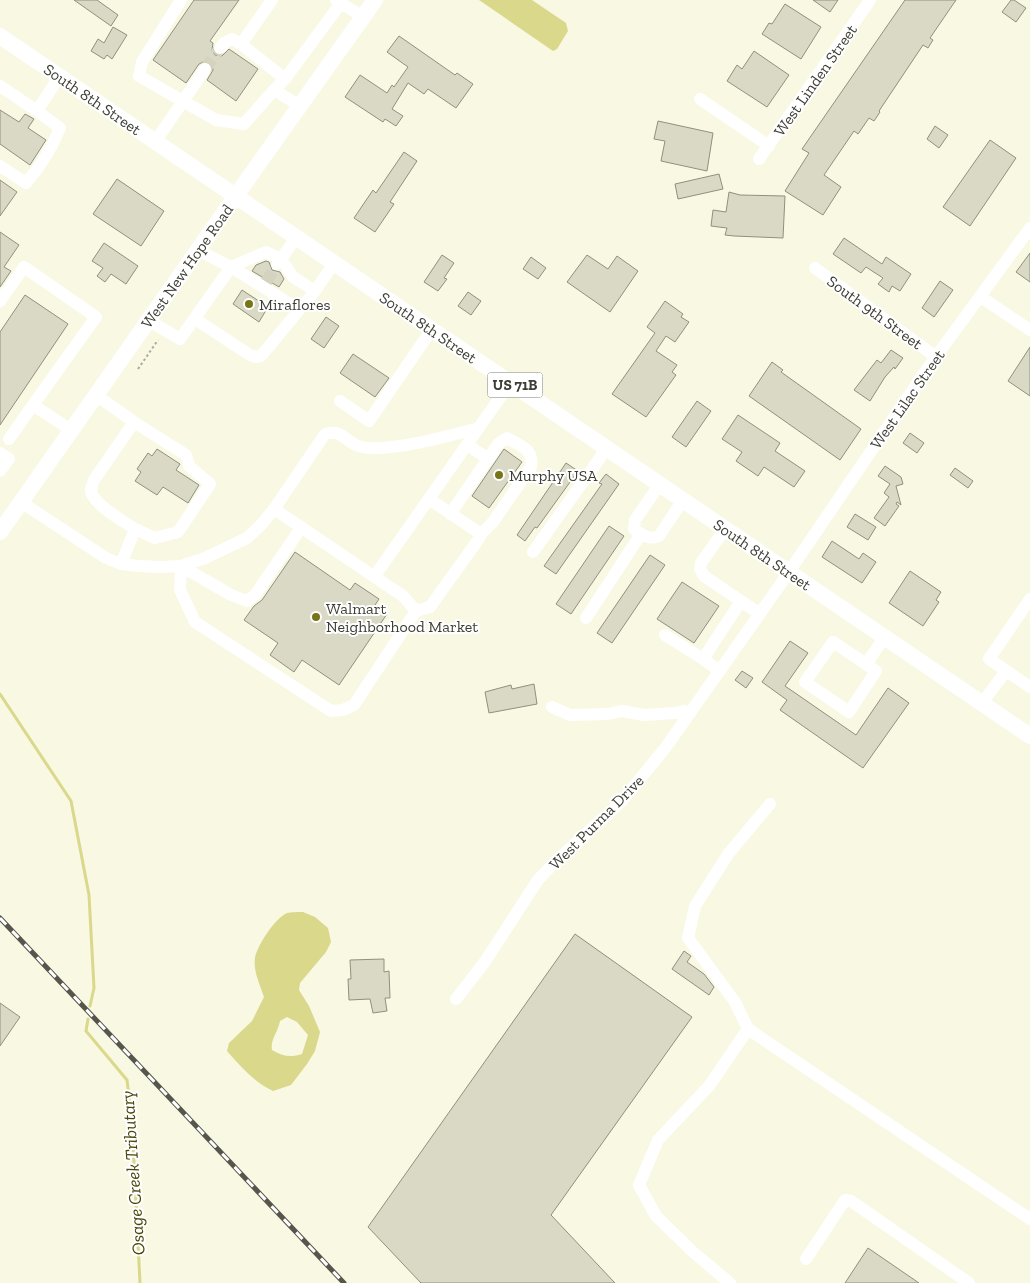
<svg xmlns="http://www.w3.org/2000/svg" width="1030" height="1283" font-family="'Zilla Slab',serif">
	<style>
		.water { fill: #dad88a; fill-rule: evenodd }
		.lines { fill: none; stroke-linecap: round; stroke-linejoin: round }
		.stream { stroke: #dad88a; stroke-width: 3 }
		.building { fill: #d9d9c5; stroke: #90907e }
		.minor-tunnel { stroke: #d3d3c0; stroke-width: 12; stroke-dasharray: 12 6; stroke-linecap: butt }
		.path { stroke: #acac9d; stroke-width: 2; stroke-dasharray: 2.5 2.5; stroke-linecap: butt }
		.minor { stroke: #fff; stroke-width: 12 }
		.major { stroke: #fff; stroke-width: 16 }
		.rail-casing { stroke: #56564c; stroke-width: 5 }
		.rail { stroke: #fff; stroke-width: 3; stroke-dasharray: 9; stroke-linecap: butt }
		.poi-dot { fill: #787418; stroke: #fff; stroke-width: 2 }
		.labels { text-anchor: middle; stroke-width: 4; stroke-linejoin: round; paint-order: stroke }
		.shield { fill: #fff; stroke: #787872; stroke-width: 1 }
		.shield-label { font-size: 15px; font-weight: bold; fill: #3e3e36 }
		.street-label { font-size: 16px; fill: #3e3e36; stroke: #fff }
		.poi-label { font-size: 16px; fill: #3e3e36; stroke: #fff; text-anchor: start }
		.water-label { font-size: 18px; font-style: italic; fill: #484608; stroke: #fff }
	</style>
	<rect width="100%" height="100%" fill="#f8f8e3"/>
	<path class="water" d="M479 0H532L566 23 568 31 557 49 553 51Z
		M303 912 315 917 328 928 331 942 326 952 300 983 299 990 309 1006 320 1032 315 1051 307 1064 291 1085 273 1091C254 1082 241 1067 227 1051L229 1043 252 1021 264 997C260 985 253 971 255 958 257 946 275 918 287 913 291 912 298 912 303 912ZM287 1017 297 1022 308 1035 302 1054C290 1058 282 1056 272 1050 270 1040 278 1032 280 1021Z"/>
	<g class="lines">
		<path class="stream" d="M0 694 71 801 89 895 94 988 90 1006
			M88 1019 86 1031 127 1080 132 1122 140 1283"/>
	</g>
	<path class="building" d="M74 0H97L118 15 111 26Z
		M194 0H239L210 41 213 43 212 50 215 55 222 56 229 49 258 69 236 101 207 80 213 70 212 65 209 62 205 61 199 64 186 83 153 60Z
		M813 0H838L830 12Z
		M905 0H956L930 38 933 40 928 48 923 45 879 111 880 112 874 121 869 118 858 134 854 131 824 175 841 187 823 215 785 191 809 153 802 149Z
		M1011 0H1014L1026 8 1016 22 1002 12Z
		M785 4 821 27 801 59 762 34 769 23 772 24Z
		M113 27 127 35 112 59 107 55 104 59 91 51 98 39 104 43Z
		M399 36 455 75 457 73 473 84 456 108 428 89 424 94 408 83 392 109 403 116 396 126 385 119 383 122 345 97 360 75 387 93 392 85 394 87 408 67 387 52Z
		M754 51 789 75 767 107 727 81 737 65 742 69Z
		M0 110 19 122 25 114 34 119 28 128 46 140 30 165 0 144Z
		M658 121 713 133 707 171 661 161 665 141 654 139Z
		M935 126 948 135 939 148 927 139Z
		M990 140 1016 158 970 226 943 207Z
		M404 152 417 161 390 202 394 204 375 232 354 218 373 190 376 193Z
		M719 174 723 189 678 199 675 184Z
		M117 179 164 211 141 246 93 214Z
		M0 180 17 192 0 216Z
		M729 192 740 195 785 196 783 238 734 236 725 235 727 228 711 226 713 210 726 212Z
		M0 232 19 245 4 267 11 271 0 287Z
		M844 238 882 264 886 257 911 274 900 291 892 286 889 292 878 284 883 278 866 267 861 273 833 254Z
		M104 243 138 266 126 284 111 274 105 282 97 276 103 268 92 261Z
		M1030 253V282L1016 272Z
		M442 255 454 263 444 278 447 279 438 291 424 282Z
		M587 255 608 269 617 256 638 271 610 312 567 282Z
		M531 257 546 268 538 279 523 269Z
		M266 261 269 262 272 270 280 272 284 279 279 287 252 271 256 265Z
		M940 281 953 290 934 317 922 308Z
		M242 290 268 307 259 322 233 304Z
		M468 292 481 301 471 315 458 306Z
		M25 295 68 324 0 425V332Z
		M665 301 683 314 681 317 689 322 675 342 666 336 656 351 677 365 672 372 676 375 646 417 612 394 655 333 647 327Z
		M326 317 339 326 324 348 311 339Z
		M1030 347V396L1008 381Z
		M891 350 903 358 895 369 894 367 885 377 870 401 854 390 877 360 881 363Z
		M353 354 389 378 375 397 340 373Z
		M772 362 783 370 781 372 861 429 840 460 749 396Z
		M697 401 711 411 686 447 672 437Z
		M738 415 780 443 775 451 805 471 794 487 764 467 758 476 736 461 742 452 722 439Z
		M910 433 924 443 917 453 903 443Z
		M157 449 180 464 176 470 199 485 188 503 163 487 157 495 135 481 141 472 137 469 148 453 152 456Z
		M504 449 522 462 489 508 472 496Z
		M566 463 578 471 537 528 535 527 525 541 517 535Z
		M885 466 901 477 903 484 896 486 901 505 897 502 896 504 899 506 885 526 874 518 889 497 884 493 890 484 878 476Z
		M955 468 973 481 968 488 950 475Z
		M606 474 619 484 556 574 544 566 602 484 599 483Z
		M855 514 876 527 868 540 847 527Z
		M609 526 624 536 571 614 556 604Z
		M832 541 859 559 863 553 876 562 862 583 822 557Z
		M295 552 350 590 355 583 379 599 375 605 387 614 339 685 302 660 294 672 270 655 278 643 244 620 254 606 262 600Z
		M650 555 665 565 612 643 597 633Z
		M910 571 941 592 936 600 939 602 923 626 889 603Z
		M682 582 719 606 694 643 657 619Z
		M790 641 808 653 785 686 856 735 888 688 909 703 863 768 780 710 787 700 762 682Z
		M742 671 753 678 746 688 735 680Z
		M534 684 537 704 489 713 485 692 511 685 512 689Z
		M575 934 692 1017 551 1215 615 1283H421L368 1227Z
		M684 951 691 956 687 962 704 974 714 987 709 995 672 969Z
		M384 959V972L389 971 390 998H385L387 1011 373 1013 370 999 349 1000 348 979H351L350 960Z
		M0 1003 20 1017 0 1046Z
		M868 1248 919 1283H845Z"/>
	<g class="lines">
		<path class="minor-tunnel" d="M205 69 220 48
			M266 282 277 264"/>
		<path class="path" d="M138 369 158 340"/>
		<path class="minor" d="M181 0 142 62 139 76 216 120 244 124 274 90
			M336 0 363 17
			M241 44 272 0
			M220 48 224 43 232 39 241 44 285 79
			M0 86 37 111 59 77
			M700 99 769 146
			M300 106 274 90 285 79 341 3
			M155 142 205 69
			M759 159 870 0
			M0 166 26 183C41 166 51 150 60 128L37 111
			M296 238 281 259 293 277 315 291 334 263
			M231 267 298 309
			M231 267 266 252 281 259 277 264
			M815 268 936 357
			M981 297 1030 330
			M0 301 24 267 96 317 33 405 71 430
			M195 319 250 355 256 357 261 356 315 291
			M148 320 180 339 231 267 197 250
			M96 395 134 422 94 480C92 486 89 491 93 496 100 508 123 521 135 529L121 564
			M340 401 369 421 432 329
			M134 422 186 455 189 466 210 484 178 532 155 538 135 529
			M9 439 33 405
			M468 445 488 459
			M0 453 9 459 0 471
			M21 502 106 558 121 564 139 566 160 567 181 566 205 558 247 538 261 525 274 509 325 434C341 429 344 440 356 445 360 447 367 448 371 448 403 449 448 436 479 428
			M274 509 403 596 416 611
			M450 514 499 443 507 438C521 446 534 449 531 467L493 522 481 534
			M301 528 255 595 247 601 231 595 181 566 180 590 195 622 331 711 343 710 354 705 416 611 430 607 478 540 481 534 429 499
			M725 529 701 563 700 569 704 576 760 614
			M641 534 634 529 635 520 660 484
			M533 552 607 448
			M374 577 511 382
			M1030 599 989 659 1030 687
			M586 618 641 534C648 538 652 539 659 536L683 500
			M665 635 703 659
			M866 664 876 671 849 712 805 682 833 642 866 664 885 637
			M720 671 703 659 741 601
			M982 703 1006 671
			M552 707 570 715 608 714 622 711 644 715 675 713 685 711 690 713
			M456 999 484 963 538 880 554 863 622 801 666 747 780 585 927 369 1030 228
			M748 1029 1030 1219
			M806 1259 845 1200 851 1201 969 1283
			M730 1283 693 1252 656 1216 639 1185 658 1140 709 1086 748 1029 735 1002 688 938 695 906 729 853 770 804"/>
		<g class="major">
			<path id="s1" d="M0 36 1030 736"/>
			<path id="s2" d="M0 532 235 197 375 0"/>
		</g>
		<defs>
			<path id="rail" d="M0 918 344 1283"/>
		</defs>
		<use href="#rail" class="rail-casing"/>
		<use href="#rail" class="rail"/>
	</g>
	<g class="poi-dot">
		<circle cx="249" cy="304" r="5"/>
		<circle cx="499" cy="475" r="5"/>
		<circle cx="316" cy="617" r="5"/>
	</g>
	<g class="labels">
		<rect class="shield" x="487.5" y="372.5" width="55" height="25" rx="4"/>
		<g class="shield-label">
			<text x="515" y="390">US 71B</text>
		</g>
		<g class="street-label">
			<text transform="translate(815 80) rotate(-55)" y="6">West Linden Street</text>
			<text dy="6" stroke="none"><textPath href="#s1" startOffset="112">South 8th Street</textPath></text>
			<text dy="6" stroke="none"><textPath href="#s2" startOffset="325">West New Hope Road</textPath></text>
			<text transform="translate(875 312) rotate(36)" y="6">South 9th Street</text>
			<text dy="6" stroke="none"><textPath href="#s1" startOffset="518">South 8th Street</textPath></text>
			<text transform="translate(907 399) rotate(-55)" y="6">West Lilac Street</text>
			<text dy="6" stroke="none"><textPath href="#s1" startOffset="922">South 8th Street</textPath></text>
			<text transform="translate(596 822) rotate(-45)" y="6">West Purma Drive</text>
		</g>
		<g class="poi-label">
			<text x="259" y="310">Miraflores</text>
			<text x="509" y="481">Murphy USA</text>
			<text x="326" y="614">Walmart<tspan x="326" dy="18">Neighborhood Market</tspan></text>
		</g>
		<g class="water-label">
			<text transform="translate(133 1173) rotate(-94)" y="6">Osage Creek Tributary</text>
		</g>
	</g>
</svg>
